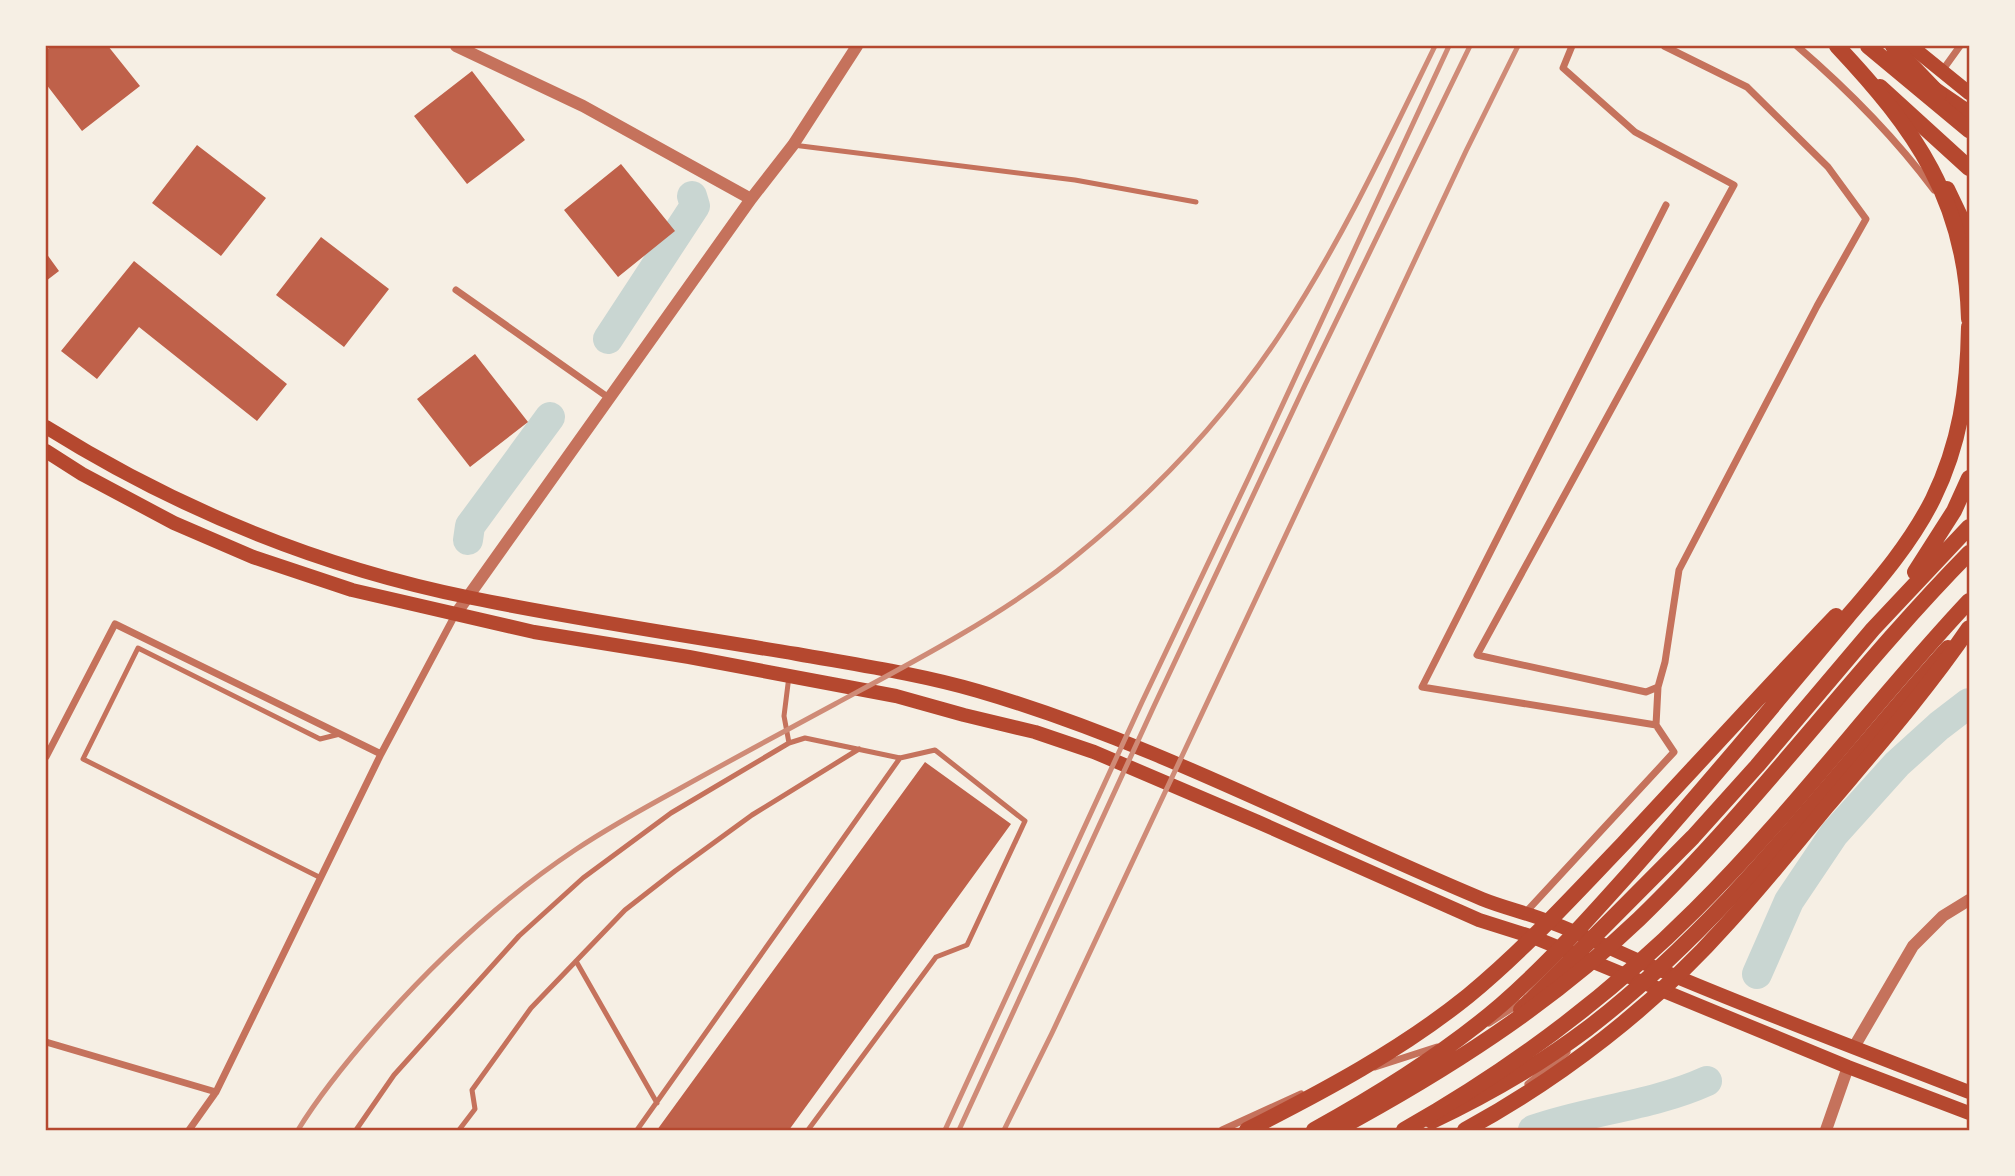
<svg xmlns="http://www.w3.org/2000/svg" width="2015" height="1176" font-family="'Work Sans',sans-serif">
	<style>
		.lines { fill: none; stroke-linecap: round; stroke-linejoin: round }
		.river { stroke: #c9d6d2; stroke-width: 30 }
		.building { fill: #bf614a }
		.service { stroke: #c5725c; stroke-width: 5 }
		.minor { stroke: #c5725c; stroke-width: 7 }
		.tertiary { stroke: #c5725c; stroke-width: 12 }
		.secondary { stroke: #b5482f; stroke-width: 14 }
		.primary { stroke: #b5482f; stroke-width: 16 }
		.trunk { stroke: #b5482f; stroke-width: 16 }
		.rail { stroke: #cf8b77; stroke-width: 5 }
		.neatline { fill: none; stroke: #b5482f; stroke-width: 2.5 }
	</style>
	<rect width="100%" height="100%" fill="#f6efe4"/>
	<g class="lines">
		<path class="river" d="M608 339 695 206 692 196
			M468 540 470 526 550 417
			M1757 974 1789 901 1834 834 1897 764 1939 726 1969 703
			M1533 1130C1589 1110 1652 1106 1707 1081"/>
	</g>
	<path class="building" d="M52 46H108L140 86 82 131 46 84V50Z
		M472 71 525 140 467 184 414 116Z
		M197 145 266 198 221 256 152 203Z
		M621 164 675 231 618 277 564 210Z
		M321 237 389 289 344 347 276 295Z
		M46 253 59 271 46 281Z
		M134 261 287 384 257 421 139 327 97 379 61 351Z
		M475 354 528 422 470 467 417 399Z
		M925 762 1011 824 789 1130H657Z"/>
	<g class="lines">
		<path class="service" d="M793 145 1075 180 1196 202
			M789 676 784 716 789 743
			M319 877 83 759 138 648 320 739 340 734
			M576 961 657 1103
			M356 1130 394 1075 519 936 583 878 671 813 789 743 805 738 900 758 935 750 1025 821 967 945 936 957 808 1130
			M459 1130 475 1109 472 1090 531 1008 625 910 675 871 752 815 859 749
			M637 1130 900 758"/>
		<path class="minor" d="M1572 46 1563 68 1635 132 1734 185 1477 655 1646 692 1658 687 1665 662 1679 570 1817 306 1866 219 1828 167 1747 87 1664 46
			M1797 46C1847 89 1894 136 1934 190
			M1942 71 1960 46
			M1963 235 1969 246
			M456 290 609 398
			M1656 725 1658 687
			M46 757 115 624 381 754
			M1525 913 1674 752 1656 725 1422 687 1666 205
			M1489 1023 1520 1003
			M46 1042 216 1092
			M1375 1067 1437 1047
			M1528 1084 1567 1052
			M189 1130 216 1092 381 754 455 615
			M1222 1130 1301 1094"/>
		<path class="tertiary" d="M456 46 583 106 751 199
			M455 615 751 199 793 145 857 46
			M1854 1047 1913 946 1943 916 1969 900
			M1826 1130 1848 1067"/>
		<path class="secondary" d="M1911 46 1969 93
			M46 427C179 510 318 567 472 598 580 620 689 636 797 654 858 665 919 674 978 691 1153 742 1314 829 1482 899 1504 908 1528 913 1550 922 1582 934 1613 950 1644 963 1751 1009 1861 1050 1969 1092
			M46 451 82 474 174 523 253 557 352 590 534 632 689 657 896 696 964 715 1035 732 1094 752 1258 822 1479 920 1533 937 1848 1067 1969 1113"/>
		<path class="primary" d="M1928 85 1969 113
			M1880 87 1969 168
			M1947 189 1969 235
			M1915 572 1954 511 1969 478
			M1521 1010 1693 837 1757 766 1873 629 1969 527
			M1432 1121C1487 1095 1539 1065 1587 1029 1727 922 1831 778 1948 648"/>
		<path class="trunk" d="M1837 46C1915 129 1966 200 1969 319
			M1868 46 1969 130
			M1893 46 1939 94
			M1247 1130C1324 1091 1401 1050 1468 996 1524 950 1573 896 1623 844 1694 768 1764 691 1836 616
			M1314 1130C1379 1094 1444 1054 1501 1005 1548 964 1590 917 1632 870 1683 812 1733 754 1782 695 1804 669 1826 642 1848 616 1879 580 1911 543 1933 499 1960 444 1968 389 1969 327
			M1336 1130C1445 1071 1549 1005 1639 919 1758 804 1854 670 1969 553
			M1404 1130C1512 1069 1607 998 1695 910 1793 813 1875 701 1969 601
			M1465 1130C1561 1078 1654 1006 1727 924 1762 886 1794 846 1827 806 1876 748 1926 691 1969 628"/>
		<path class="rail" d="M298 1130C320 1094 348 1060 376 1028 435 961 500 900 575 850 608 828 644 808 679 789 731 760 783 732 835 704 911 663 988 623 1057 571 1143 504 1223 422 1283 330 1342 240 1388 142 1435 46
			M945 1130 1142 702 1249 477 1449 46
			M959 1130 1154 706 1305 385 1470 46
			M1004 1130 1052 1033 1466 151 1518 46"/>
	</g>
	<rect width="2015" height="1176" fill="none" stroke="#f6efe4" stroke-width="94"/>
	<rect x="47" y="47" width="1921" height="1082" class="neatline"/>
</svg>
